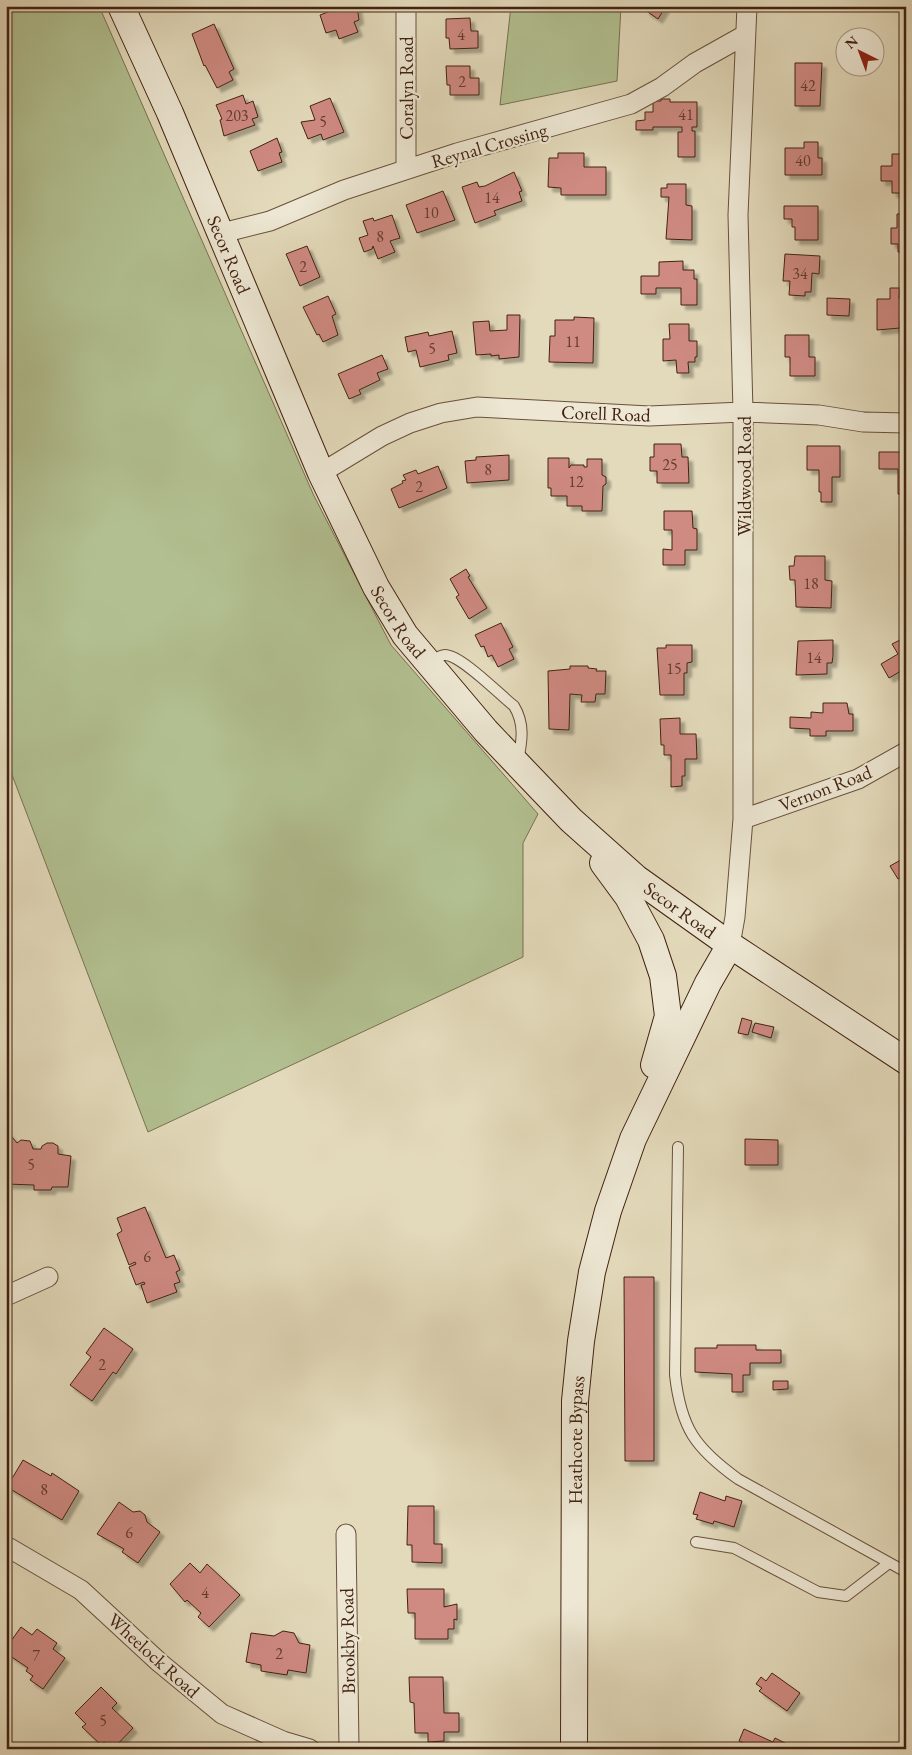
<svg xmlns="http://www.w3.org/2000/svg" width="912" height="1755" font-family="'EB Garamond',serif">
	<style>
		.green { fill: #b2c091; stroke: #7a7151 }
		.building { fill: #cf8a82; stroke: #422211; filter: url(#shadow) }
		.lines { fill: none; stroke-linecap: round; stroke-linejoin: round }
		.service-casing { stroke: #6a503c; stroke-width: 12 }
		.minor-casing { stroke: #6a503c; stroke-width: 21 }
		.secondary-casing { stroke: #422211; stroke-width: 28 }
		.service { stroke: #ede7d3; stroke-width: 10 }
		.minor { stroke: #ede7d3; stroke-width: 19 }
		.secondary { stroke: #ede7d3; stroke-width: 26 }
		.labels { text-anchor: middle; stroke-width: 4.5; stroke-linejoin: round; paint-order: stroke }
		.number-label { font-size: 16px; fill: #653c2d }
		.street-label { font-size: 19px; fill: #422211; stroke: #ede7d3 }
	</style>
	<defs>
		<filter id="shadow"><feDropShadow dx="4.5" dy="4.5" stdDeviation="1" flood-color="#0004"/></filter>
	</defs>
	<rect width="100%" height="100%" fill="#e3dabb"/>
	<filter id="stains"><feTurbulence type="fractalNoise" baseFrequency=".004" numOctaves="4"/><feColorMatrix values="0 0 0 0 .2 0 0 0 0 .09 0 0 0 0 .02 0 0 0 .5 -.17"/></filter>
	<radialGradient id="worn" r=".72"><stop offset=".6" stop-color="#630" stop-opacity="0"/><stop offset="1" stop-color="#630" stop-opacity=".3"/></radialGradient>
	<path class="green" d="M6 6H99L314 496 391 645 538 814 523 843V957L148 1132 6 759Z
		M511 6H621L617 81 500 105Z"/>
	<path class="building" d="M344 6H357L359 20 354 22 358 32 339 39 336 30 326 33 320 15Z
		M647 6H666L658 19 645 10Z
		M470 18 471 31H478V48L450 49 449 38H446V19Z
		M214 24 234 69 229 72 233 80 217 88 205 65 204 66 192 34Z
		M795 63H822L820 106H795Z
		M446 66H470V78H479V95H450V85H447Z
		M243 95 246 104 253 101 258 117 252 119 255 125 224 136 220 120 222 119 216 105Z
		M330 98 344 132 323 140 321 134 308 139 301 122 315 120 310 106Z
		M661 99H670V102H697V127H692V131H695V157H678V132H682V127H653V130H636V121L645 120V112H653V101H661Z
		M277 138 282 152 279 153 282 162 258 171 250 151Z
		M804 142H818V158H822V175H785V148H804Z
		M558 153H584V167H606V195H561V188L548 187 549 158H558Z
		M892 154H906V193H892V181H881V166H892Z
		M514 172 522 191 519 192 522 201 494 211 496 215 475 223 462 187 477 182 479 187 485 186Z
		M667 184H686V205L692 206V240L666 239 669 197H661V188H667Z
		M443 191 455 220 417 233 406 205Z
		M784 206H818V240H795V227H792V219H784Z
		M897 214H906V252H898V244H891V228H897Z
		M392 215 400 238 390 241 395 252 378 259 373 246 372 249 364 252 359 238 368 235 363 221 373 218 374 221Z
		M307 246 320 277 300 286 286 254Z
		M785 254 820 256 819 274 812 273 811 292H805V296L789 295 790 281H783Z
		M683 261V270H694V279H697V305H681V288H656V294H641V276H659V262Z
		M890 288H900L899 298H906V321H900V328L877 330V299H890Z
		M328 296 336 314 332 316 338 335 323 342 319 334 317 335 303 307Z
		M827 298 850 299 849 316 827 315Z
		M507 315H520L519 357 499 359V355L491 356V354L476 355 473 322 489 321 490 331 507 330Z
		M574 317 594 318 593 363 549 362 550 336H555V320H574Z
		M669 324H689V341H697V357H695V362H688L689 373H677L676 360 663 361V339H670Z
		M452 331 457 353 448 355 449 360 420 367 416 350 408 352 405 337 428 332 429 336Z
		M785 335H809V357H815V376H790V357H785Z
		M382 355 388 369 377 373 380 380 359 390 361 394 349 399 338 374Z
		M654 444H681L682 457H688L689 483H657V471H650V457H654Z
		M807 446H840V477H832V502H821V492H819V470H807Z
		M879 452H906V494H898V469H879Z
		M509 455V480L467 483 465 461 476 460V457Z
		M548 458H569V468L571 465H584V467H587V459H602V475L606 477V484L603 486 602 511H582V506H567V496H551V488H548Z
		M438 466 447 488 399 508 391 489 403 483 402 481 406 480 403 475 416 470 418 474Z
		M664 511H692L693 528 697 529V550H685V565H663V549L672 550V530H664Z
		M795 556H825V580L832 581 831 608 796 607 795 580H790L789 566H794Z
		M466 569 470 576 468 577 487 608 469 619 456 597 459 595 450 579Z
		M501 623 513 647 509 649 514 659 498 667 492 655 488 657 484 646 481 647 475 635Z
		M902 639 906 644V668L889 678 881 664 898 654 892 644Z
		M833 640V656L832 663H827V674L796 675 798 641Z
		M666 645H692V662L687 663V673H684V695H660L657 648H666Z
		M570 666H588V668L597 669 596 671H606L605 694H596L595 702H581L582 695 570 694 569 730 549 729 548 671 570 669Z
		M823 703H847L849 714H853V731H826V736H810V729L790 728V717L811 718V712L823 713Z
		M680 718V734H696L697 759H685V776H682V786L671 787V755H664V745H661L660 719Z
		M906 857V874L898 879 890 866Z
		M742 1018 752 1021 748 1035 738 1033Z
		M755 1023 774 1027 771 1038 752 1032Z
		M6 1130 17 1143 21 1140 30 1141 33 1149H41L42 1146 47 1143H53L58 1146V1154L71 1156 68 1187H52L51 1190H34V1185L6 1184Z
		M745 1139 778 1140V1165H745Z
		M145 1207 166 1258 174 1255 180 1270 176 1272 180 1282 174 1284 177 1292 147 1303 141 1285 145 1284 144 1282 136 1285 129 1267 136 1264 135 1262 129 1265 117 1234 122 1231 117 1218Z
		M624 1277H654V1461H625Z
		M104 1328 133 1349 116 1374 113 1372 92 1401 70 1385 91 1357 86 1353Z
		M717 1345H756V1350H781V1363H750V1375H743V1392H732V1374L695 1372V1348H717Z
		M773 1381H788V1389L773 1390Z
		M23 1460 51 1476 52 1473 79 1491 62 1520 7 1487Z
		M700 1492 725 1501 726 1496 742 1501 734 1527 714 1521 713 1524 696 1519 698 1515 693 1514Z
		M119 1502 133 1512 140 1511 145 1515 147 1522 160 1532 138 1563 122 1552 124 1549 97 1534Z
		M408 1506H434V1544H442V1563L412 1562V1545H407Z
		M190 1563 200 1573 207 1564 240 1595 209 1627 198 1617 201 1613 187 1600 185 1602 170 1584Z
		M407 1589H444V1607L457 1604V1620L454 1619V1629H448V1639H415V1613H408Z
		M21 1627 32 1635 37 1629 57 1643 53 1649 65 1658 43 1689 30 1680 33 1676 26 1671 28 1668 6 1653V1648Z
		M283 1631 294 1633 299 1643 310 1645 306 1673 288 1670 287 1675 261 1671V1665L246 1662 251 1633 274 1636Z
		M772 1673 800 1693 787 1711 759 1691 762 1688 756 1684 761 1677 766 1681Z
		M409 1677H443L444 1713H459V1732H444V1741L428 1742V1733H415L414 1703 410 1702Z
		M101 1687 117 1703 112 1708 133 1728 113 1749 104 1742 101 1745 82 1727 86 1724 75 1713Z
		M744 1729 773 1742 775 1738 791 1746 790 1749H741L743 1743 739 1741Z"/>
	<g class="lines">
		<defs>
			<path id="service" d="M428 664C434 660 439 655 445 655 461 655 500 695 514 706 525 724 522 741 518 761
				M678 1147 675 1375C681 1428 695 1448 738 1479L906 1572
				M696 1542 734 1548 818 1592 846 1596 889 1563"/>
			<path id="minor" d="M406 169V6
				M222 233 270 221 344 190 457 153 631 104 662 87 695 63 745 35
				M321 473 382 436 410 423 441 413 477 407 649 416 743 412 819 415 863 422 906 423
				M743 819 858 779 906 752
				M730 945 735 917 743 819V412L738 215 747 6
				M6 1296 48 1277
				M346 1534 349 1749
				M6 1546 81 1590 160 1663 222 1714 283 1741 310 1749"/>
			<g id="secondary">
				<path id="s1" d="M121 6 170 113 321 473 376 587 405 635 486 731 526 773 571 820 636 878 730 945 906 1061"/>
				<path d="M603 863 628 897 651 940 663 976 668 1016 654 1065"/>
				<path id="s2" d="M574 1749 575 1401 581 1341 592 1272 608 1211 633 1139 708 983 730 945"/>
			</g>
		</defs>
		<use href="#service" class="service-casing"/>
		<use href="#minor" class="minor-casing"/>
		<use href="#secondary" class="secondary-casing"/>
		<use href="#service" class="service"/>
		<use href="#minor" class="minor"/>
		<use href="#secondary" class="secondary"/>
	</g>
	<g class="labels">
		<g class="number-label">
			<text x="461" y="40">4</text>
			<text x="462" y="87">2</text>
			<text x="808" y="91">42</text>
			<text x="686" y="120">41</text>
			<text x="237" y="121">203</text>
			<text x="323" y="127">5</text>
			<text x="803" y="166">40</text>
			<text x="492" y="203">14</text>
			<text x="431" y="218">10</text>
			<text x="380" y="242">8</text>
			<text x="303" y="272">2</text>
			<text x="800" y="279">34</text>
			<text x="573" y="347">11</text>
			<text x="432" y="354">5</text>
			<text x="670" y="470">25</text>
			<text x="488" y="475">8</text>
			<text x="576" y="487">12</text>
			<text x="419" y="492">2</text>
			<text x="811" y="589">18</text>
			<text x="814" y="663">14</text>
			<text x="674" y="674">15</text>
			<text x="31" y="1170">5</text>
			<text x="147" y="1262">6</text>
			<text x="102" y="1370">2</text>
			<text x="44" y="1495">8</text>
			<text x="129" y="1538">6</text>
			<text x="205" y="1598">4</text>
			<text x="279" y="1659">2</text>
			<text x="36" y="1661">7</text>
			<text x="103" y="1726">5</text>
		</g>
		<g class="street-label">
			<text transform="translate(406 88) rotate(-90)" y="7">Coralyn Road</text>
			<text transform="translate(489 145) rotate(-16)" y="7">Reynal Crossing</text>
			<text dy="7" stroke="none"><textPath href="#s1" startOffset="271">Secor Road</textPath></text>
			<text transform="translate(606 413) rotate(2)" y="7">Corell Road</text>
			<text transform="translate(744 476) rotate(-90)" y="7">Wildwood Road</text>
			<text dy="7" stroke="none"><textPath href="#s1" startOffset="676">Secor Road</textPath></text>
			<text transform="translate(825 788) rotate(-21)" y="7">Vernon Road</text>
			<text dy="7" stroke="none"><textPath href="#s1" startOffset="1081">Secor Road</textPath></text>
			<text dy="7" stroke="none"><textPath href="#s2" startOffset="309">Heathcote Bypass</textPath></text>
			<text transform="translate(347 1641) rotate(-91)" y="7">Brookby Road</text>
			<text transform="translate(154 1655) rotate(42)" y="7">Wheelock Road</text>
		</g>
	</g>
	<rect width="912" height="1755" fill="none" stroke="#e3dabb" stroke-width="25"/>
	<rect x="8" y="8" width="897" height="1740" fill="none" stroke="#422211" stroke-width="2.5"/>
	<rect x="12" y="12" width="887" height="1730" fill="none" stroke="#422211"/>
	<g transform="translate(860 52) rotate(318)"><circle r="24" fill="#ede7d3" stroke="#a99885"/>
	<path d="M0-4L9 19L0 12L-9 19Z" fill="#8f2418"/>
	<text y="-8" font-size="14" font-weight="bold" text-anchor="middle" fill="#422211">N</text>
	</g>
	<rect width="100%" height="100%" filter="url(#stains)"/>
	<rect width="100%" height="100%" fill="url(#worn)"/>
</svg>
